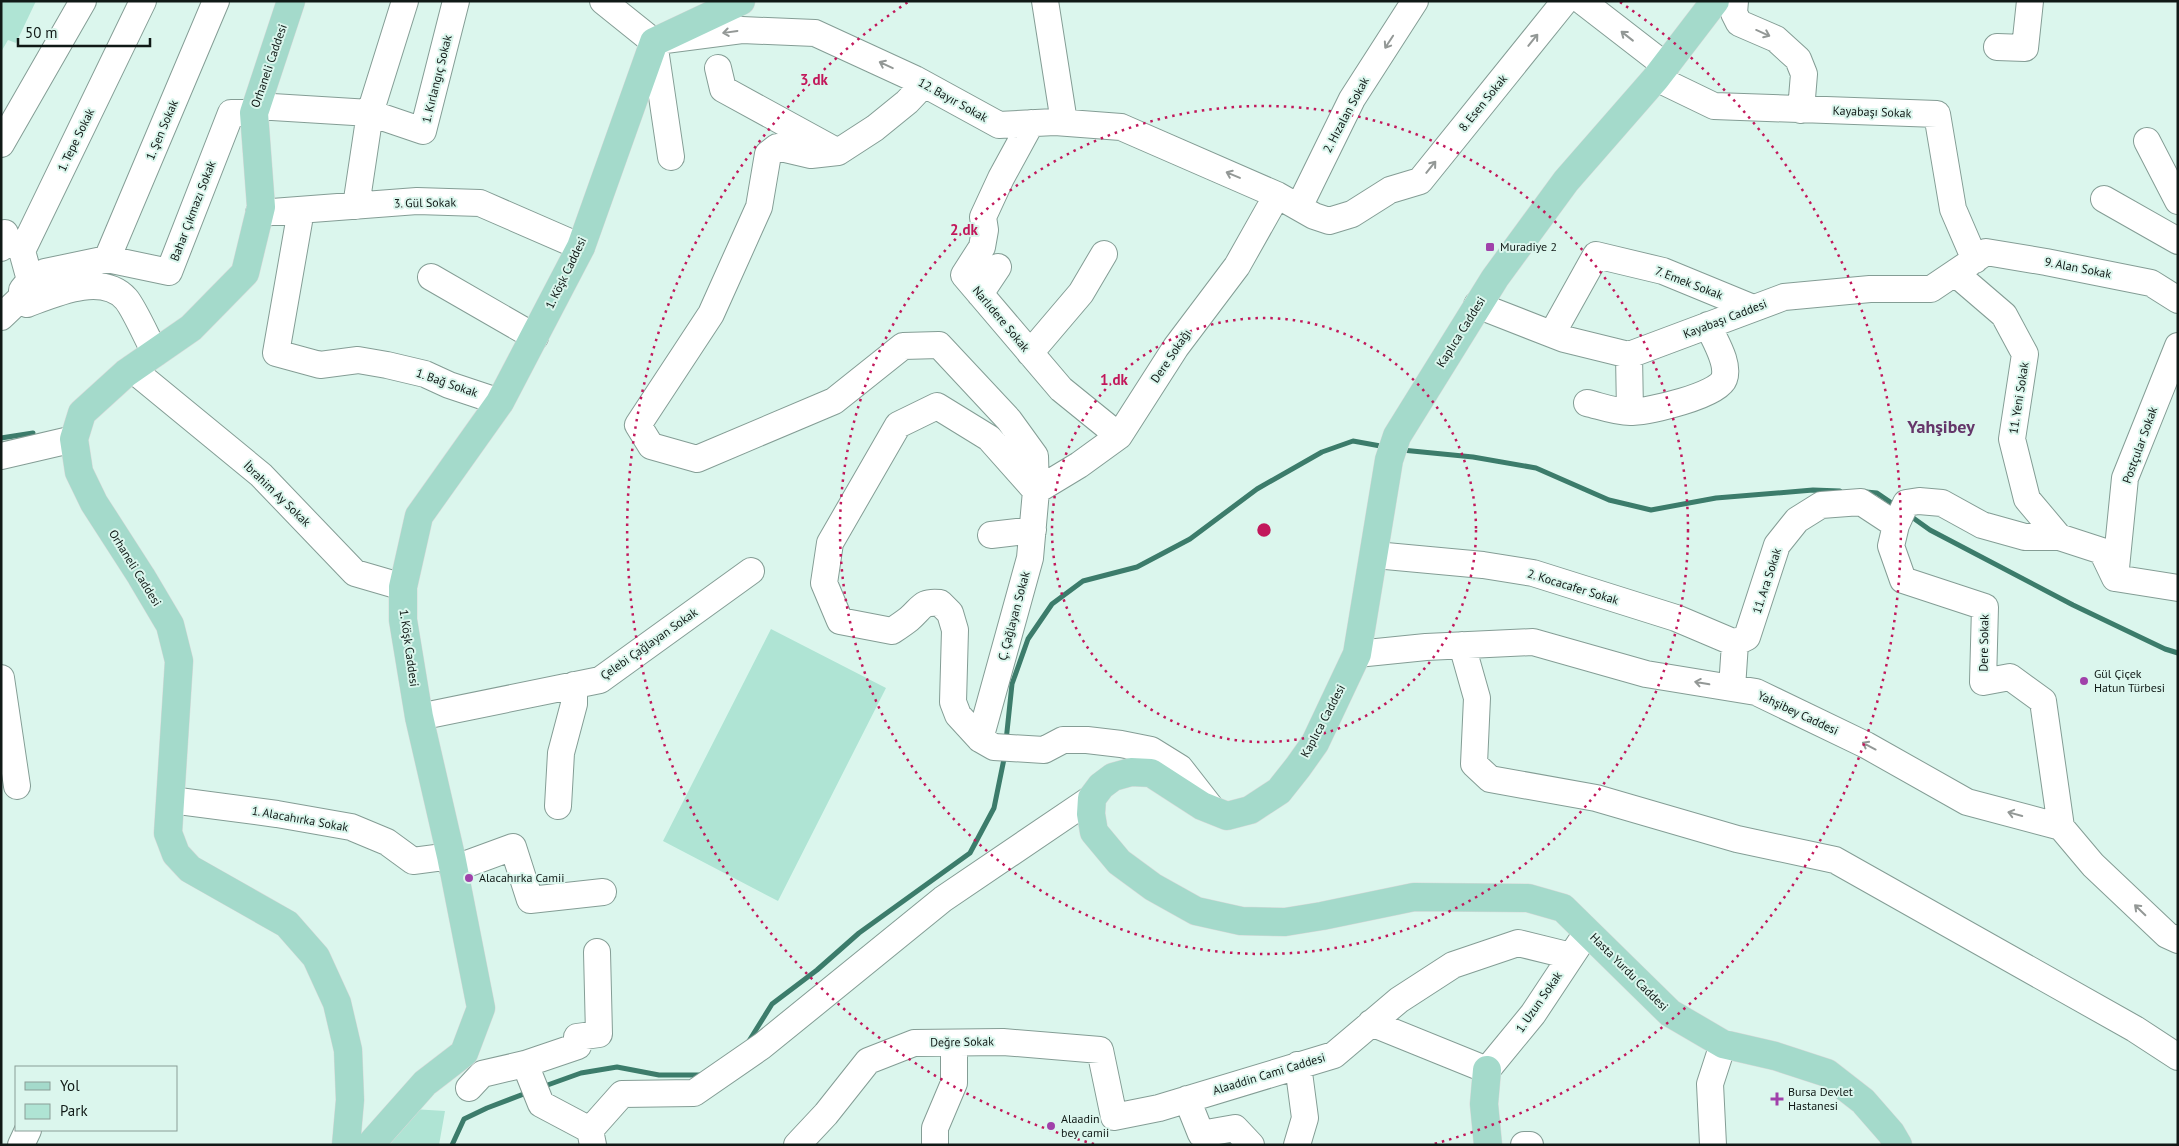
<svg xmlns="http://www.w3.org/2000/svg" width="2179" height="1146" font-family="'PT Sans',sans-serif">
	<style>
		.green { fill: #afe4d4 }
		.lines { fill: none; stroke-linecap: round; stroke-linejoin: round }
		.stream { stroke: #3c7c6b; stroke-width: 5 }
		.minor-casing { stroke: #849d95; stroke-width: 28 }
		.major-casing { stroke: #d9dada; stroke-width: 29 }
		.minor { stroke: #fff; stroke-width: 26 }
		.major { stroke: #a4dacb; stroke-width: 28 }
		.oneway { stroke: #939896 }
		.ring { fill: none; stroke: #c2185b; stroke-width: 2.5; stroke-dasharray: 2.5 5 }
		.poi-dot { fill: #a041aa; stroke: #dbf6ed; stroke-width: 2 }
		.labels { text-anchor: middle; stroke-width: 4; stroke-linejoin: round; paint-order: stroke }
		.street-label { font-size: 12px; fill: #101916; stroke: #dbf6ed }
		.poi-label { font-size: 12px; fill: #101916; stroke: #dbf6ed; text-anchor: start }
		.district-label { font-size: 18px; font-weight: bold; fill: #65366a; stroke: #dbf6ed }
		.centre { fill: #c2185b; stroke: #dbf6ed; stroke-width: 2.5 }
		.ring-label { font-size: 15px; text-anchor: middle; font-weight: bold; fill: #c2185b; stroke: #dbf6ed; stroke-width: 4; stroke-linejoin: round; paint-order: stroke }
	</style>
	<rect width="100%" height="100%" fill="#dbf6ed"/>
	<path class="green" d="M1 1H36L16 43 8 40 1 52Z
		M771 629 886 688 778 901 663 841Z
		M412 1109 445 1111 439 1145H384Z"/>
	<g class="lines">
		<path class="stream" d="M1 438 33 433
			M1402 450 1473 457 1536 468 1609 500 1651 510 1716 498 1813 490 1840 491
			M1866 492 1877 493 1896 506
			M1909 515 1930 530 2073 605 2165 649 2178 653
			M1006 741 1012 684 1028 639 1052 604 1083 581 1137 567 1190 539 1257 489 1322 452 1353 441 1386 447
			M749 1041 772 1004 817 970 859 933 970 853 994 808 1005 754
			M542 1087 581 1073 617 1067 659 1075H702
			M452 1145 464 1119 487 1108 529 1092"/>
		<defs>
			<path id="minor" d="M603 1 654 42
				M1045 1 1064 122
				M1582 1 1666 66
				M1735 1 1734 13 1739 23 1776 39 1798 59 1804 74 1801 110
				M665 40 742 30 815 33 915 79 999 125 1055 122 1121 127 1277 195 1314 216 1329 221 1352 214 1390 190 1420 181 1565 1
				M654 42 671 157
				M1997 47 2025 48 2030 1
				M718 68 723 89 838 152
				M1656 78 1714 106 1937 114 1953 209 1975 260
				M924 84 907 102 875 128 838 152 811 155 777 147 768 154 759 207 711 314 638 425 651 446 697 459 834 401 903 346 939 345 1009 420 1035 456 1036 491 1030 558 980 739
				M256 106 370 113 423 131 456 1
				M1031 123 1001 178 983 217 985 230 982 247 964 275 1061 389 1119 436
				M2147 141 2178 201
				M1 144 83 1
				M2104 199 2178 241
				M356 206 370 113 405 1
				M1299 207 1352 99 1415 1
				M301 210 276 353 320 365 358 360 387 365 425 374 449 385 500 402
				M259 213 417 201 480 203 581 247
				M1 248 5 233
				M107 259 216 1
				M1955 273 2004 315 2025 354 2012 439 2027 499 2059 537
				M431 277 535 337
				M30 280 22 251 143 1
				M980 294 998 267
				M1477 305 1564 339 1629 355 1784 297 1870 289H1931L1986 252 2046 262 2151 283 2178 300
				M1 317 22 297
				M1552 334 1596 255 1663 271 1753 308
				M155 353C148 340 134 308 126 299 102 272 54 294 27 304L22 297V290L30 280 45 272 107 259 169 272 231 113H254
				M1030 353 1081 293 1104 254
				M1629 355 1630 412
				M132 369 261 475 355 573 403 587
				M1587 403C1600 406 1618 413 1632 412 1649 411 1718 396 1724 379 1730 363 1714 340 1708 325
				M1 456 74 439
				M1036 491 989 438 937 406 898 425 830 543 824 583 840 621 892 631C898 627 904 623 909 619 922 608 921 601 940 603L950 613 955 630 953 702 958 715 980 739 994 747 1044 750 1063 740H1087L1121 744 1151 750 1180 768 1212 809
				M1036 491 1079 465 1119 436 1176 347 1237 266 1277 195
				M991 535 1033 530
				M1375 555 1483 565 1533 573 1676 618 1735 643
				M2115 578 2125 478 2178 346
				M2115 578 2178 588
				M1735 643 1747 637 1777 545 1797 520 1821 505 1861 502 1896 525
				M1462 645 1477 698 1474 764 1490 779 1596 798 1737 839 1835 860 2135 1029 2178 1057
				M1357 654 1426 647 1533 642 1646 674 1756 692 1866 745 1967 802 2061 827 2093 865 2167 935 2178 940
				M1 678 17 786
				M1732 688 1735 643
				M419 717 600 680 751 571
				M171 800 277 814 351 827 387 842 413 861 451 856
				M558 806 561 753 574 704V685
				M2061 827 2043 701 2010 677 1983 682 1985 607 1903 580 1891 546 1896 525 1906 503 1919 501 1942 503 1982 525 2025 537H2059L2102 551 2115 578
				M453 869 513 847 530 900 603 892
				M1371 1023 1487 1070 1533 1014 1580 943
				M525 1064 541 1104 590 1130 593 1145
				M469 1088 482 1074 525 1064 578 1046 577 1037 599 1034 597 952
				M1187 1099 1201 1134 1235 1128 1251 1145
				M590 1130 622 1094 694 1093 762 1046 943 899 1092 798
				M21 1145 28 1130
				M797 1145 826 1114 868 1061 914 1043 1003 1042 1100 1050 1114 1117 1159 1108 1334 1055 1399 1000 1453 965 1518 943 1571 956
				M935 1145V1128L954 1083V1043
				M1297 1145 1305 1118 1298 1065
				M1524 1145H1530
				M1713 1145 1710 1084 1723 1044"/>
			<path id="major" d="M291 1 254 113 261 207 245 273 191 328 126 373 82 413 74 439 79 472 94 503 141 576 170 625 179 661 168 833 176 854 190 869 287 924 316 957 337 1003 348 1050 350 1100 346 1145
				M1715 1 1656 78 1566 181 1495 278 1397 436 1389 460 1357 654 1315 743 1298 767 1279 791 1250 810 1227 816 1202 806 1151 773 1131 772 1113 777 1101 786 1092 798 1091 814 1094 832 1119 862 1153 887 1196 911 1241 921 1285 922 1322 916 1414 897 1528 898 1563 908 1670 1013 1723 1044 1775 1056 1827 1073 1863 1101 1891 1133 1898 1145
				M1487 1070 1484 1104 1488 1145
				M370 1145 425 1083 464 1053 481 1008 451 856 419 717 403 620V587L419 516 500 402 581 247 654 42 741 1"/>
		</defs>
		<use href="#minor" class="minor-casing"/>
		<use href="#major" class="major-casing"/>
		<use href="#minor" class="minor"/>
		<use href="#major" class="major"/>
	</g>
	<defs><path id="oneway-shaft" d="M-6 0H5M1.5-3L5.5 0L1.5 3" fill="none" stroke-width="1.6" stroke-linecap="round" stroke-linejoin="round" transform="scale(1.25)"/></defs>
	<g class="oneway">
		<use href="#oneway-shaft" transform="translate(730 32) rotate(172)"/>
		<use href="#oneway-shaft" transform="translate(1763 33) rotate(24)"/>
		<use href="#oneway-shaft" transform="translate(1627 36) rotate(-142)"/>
		<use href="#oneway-shaft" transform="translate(1533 40) rotate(-51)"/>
		<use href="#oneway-shaft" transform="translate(1389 42) rotate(123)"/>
		<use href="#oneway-shaft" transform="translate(886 65) rotate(-155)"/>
		<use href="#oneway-shaft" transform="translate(1431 167) rotate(-51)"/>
		<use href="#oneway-shaft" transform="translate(1233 175) rotate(-157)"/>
		<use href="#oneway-shaft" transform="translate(1702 683) rotate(-170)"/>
		<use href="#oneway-shaft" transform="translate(1869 746) rotate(-152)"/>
		<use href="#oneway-shaft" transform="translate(2015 814) rotate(-165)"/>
		<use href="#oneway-shaft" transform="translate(2140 910) rotate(-136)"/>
	</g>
	<g class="ring">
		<circle cx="1264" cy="530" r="212"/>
		<circle cx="1264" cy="530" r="424"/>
		<path d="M1094 1144A637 637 0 0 1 908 2M1620 2A637 637 0 0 1 1434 1144"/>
	</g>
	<g class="poi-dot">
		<rect x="1485" y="242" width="10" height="10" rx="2.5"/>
		<circle cx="2084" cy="681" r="5"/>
		<circle cx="469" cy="878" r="5"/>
		<path d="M1774.5 1091.5h5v5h5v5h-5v5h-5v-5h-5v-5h5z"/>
		<circle cx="1051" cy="1126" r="5"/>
	</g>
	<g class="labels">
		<g class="street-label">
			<text transform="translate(269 66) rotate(-71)" y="4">Orhaneli Caddesi</text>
			<text transform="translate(437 79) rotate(-76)" y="4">1. Kırlangıç Sokak</text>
			<text transform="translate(953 100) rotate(29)" y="4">12. Bayır Sokak</text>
			<text transform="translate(1483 103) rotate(-51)" y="4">8. Esen Sokak</text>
			<text transform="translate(1872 112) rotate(2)" y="4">Kayabaşı Sokak</text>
			<text transform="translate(1346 115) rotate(-62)" y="4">2. Hızalan Sokak</text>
			<text transform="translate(162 130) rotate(-67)" y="4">1. Şen Sokak</text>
			<text transform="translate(76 140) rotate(-64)" y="4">1. Tepe Sokak</text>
			<text transform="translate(425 203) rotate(-1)" y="4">3. Gül Sokak</text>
			<text transform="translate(193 211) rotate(-69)" y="4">Bahar Çıkmazı Sokak</text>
			<text transform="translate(2078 268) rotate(11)" y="4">9. Alan Sokak</text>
			<text transform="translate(566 273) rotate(-64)" y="4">1. Köşk Caddesi</text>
			<text transform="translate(1689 283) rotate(21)" y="4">7. Emek Sokak</text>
			<text transform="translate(1001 319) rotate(50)" y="4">Narlıdere Sokak</text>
			<text transform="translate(1725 319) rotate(-21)" y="4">Kayabaşı Caddesi</text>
			<text transform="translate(1461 332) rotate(-58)" y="4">Kaplıca Caddesi</text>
			<text transform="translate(1171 356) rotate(-56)" y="4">Dere Sokağı</text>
			<text transform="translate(447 383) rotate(19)" y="4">1. Bağ Sokak</text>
			<text transform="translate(2019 398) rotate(-81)" y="4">11. Yeni Sokak</text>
			<text transform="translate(2140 445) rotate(-70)" y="4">Postçular Sokak</text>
			<text transform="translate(277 494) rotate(44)" y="4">İbrahim Ay Sokak</text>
			<text transform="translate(135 568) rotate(58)" y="4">Orhaneli Caddesi</text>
			<text transform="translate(1767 581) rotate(-72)" y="4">11. Ara Sokak</text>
			<text transform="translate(1573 587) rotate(17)" y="4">2. Kocacafer Sokak</text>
			<text transform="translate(1014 616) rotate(-75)" y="4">Ç. Çağlayan Sokak</text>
			<text transform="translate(1984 643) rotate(-89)" y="4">Dere Sokak</text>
			<text transform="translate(649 644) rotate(-35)" y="4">Çelebi Çağlayan Sokak</text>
			<text transform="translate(409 648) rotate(82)" y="4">1. Köşk Caddesi</text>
			<text transform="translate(1798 713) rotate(25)" y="4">Yahşibey Caddesi</text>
			<text transform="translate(1323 721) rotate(-62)" y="4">Kaplıca Caddesi</text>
			<text transform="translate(300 819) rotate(10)" y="4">1. Alacahırka Sokak</text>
			<text transform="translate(1629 972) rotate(45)" y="4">Hasta Yurdu Caddesi</text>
			<text transform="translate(1539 1002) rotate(-55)" y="4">1. Uzun Sokak</text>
			<text transform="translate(962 1042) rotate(-1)" y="4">Değre Sokak</text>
			<text transform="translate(1269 1074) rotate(-17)" y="4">Alaaddin Cami Caddesi</text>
		</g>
		<g class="poi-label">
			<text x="1500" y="251">Muradiye 2</text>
			<text x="2094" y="678">Gül Çiçek<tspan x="2094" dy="14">Hatun Türbesi</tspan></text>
			<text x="479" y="882">Alacahırka Camii</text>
			<text x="1788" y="1096">Bursa Devlet<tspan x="1788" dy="14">Hastanesi</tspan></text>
			<text x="1061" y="1123">Alaadin<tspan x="1061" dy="14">bey camii</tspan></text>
		</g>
		<g class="district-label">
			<text x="1941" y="433">Yahşibey</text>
		</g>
	</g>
	<circle cx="1264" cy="530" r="8" class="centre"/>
	<g class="ring-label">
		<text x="814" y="85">3 dk</text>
		<text x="964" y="235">2 dk</text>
		<text x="1114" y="385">1 dk</text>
	</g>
	<rect width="2179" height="1146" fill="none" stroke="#101916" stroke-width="5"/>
	<rect x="15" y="1066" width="162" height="65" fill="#dbf6ed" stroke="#8a9e97"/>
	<rect x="25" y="1082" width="25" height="8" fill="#a4dacb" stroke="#8a9e97"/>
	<text x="60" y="1091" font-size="15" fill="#101916">Yol</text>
	<rect x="25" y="1104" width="25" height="15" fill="#afe4d4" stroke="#8a9e97"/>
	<text x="60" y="1116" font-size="15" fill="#101916">Park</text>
	<path d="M18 38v8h132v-8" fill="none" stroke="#101916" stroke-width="2.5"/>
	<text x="25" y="38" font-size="15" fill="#101916" stroke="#dbf6ed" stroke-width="4" paint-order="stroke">50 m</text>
</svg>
